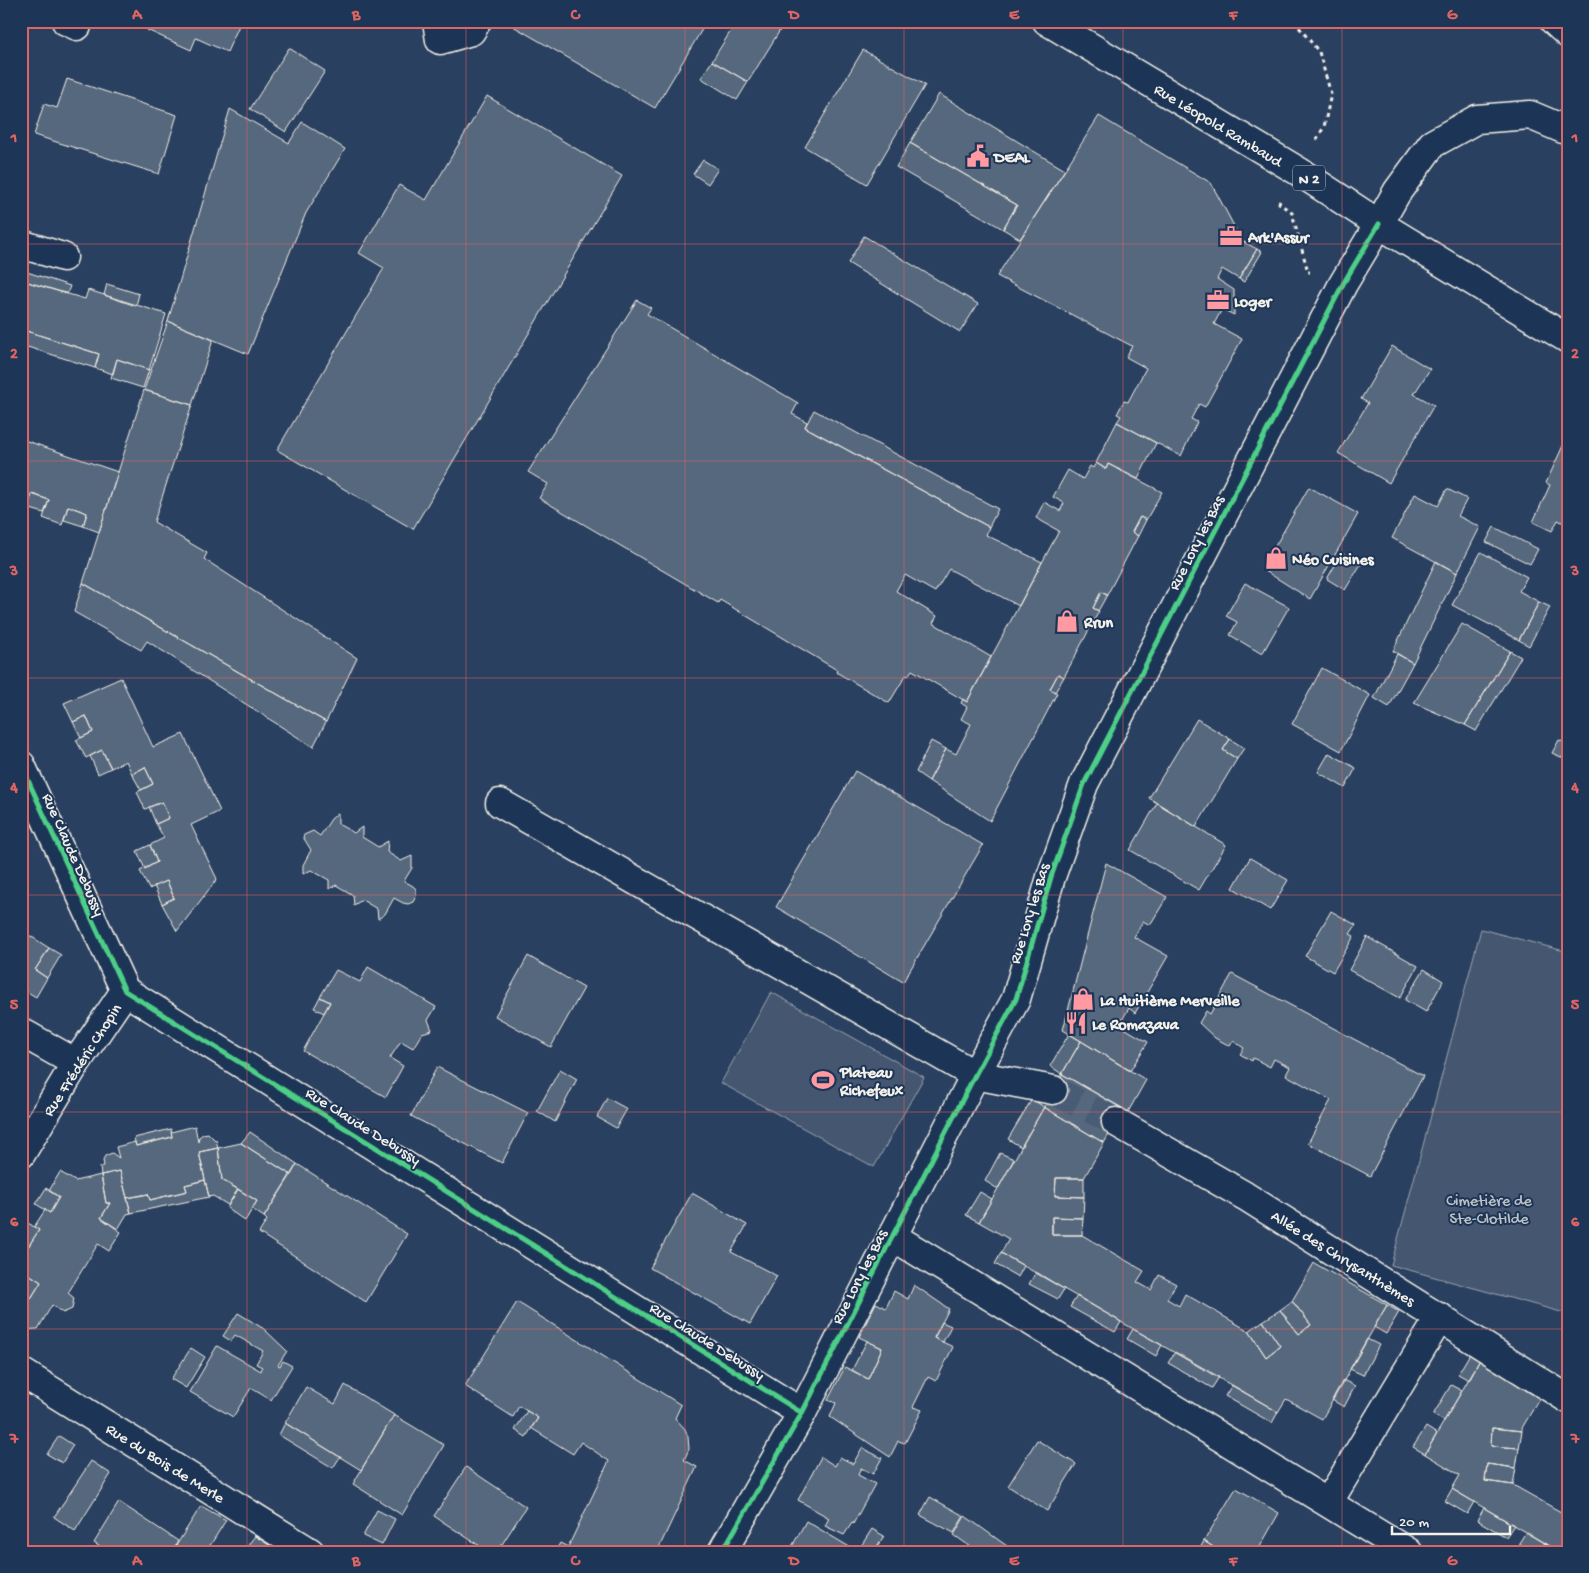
<svg xmlns="http://www.w3.org/2000/svg" width="1589" height="1573" font-family="'Gochi Hand',sans-serif">
	<style>
		.green { fill: #445771; stroke: #9ca4ac }
		.building { fill: #56677d; stroke: #f4f1e8 }
		.lines { fill: none; stroke-linecap: round; stroke-linejoin: round }
		.minor-tunnel { stroke: #485b74; stroke-width: 28; stroke-dasharray: 28 14; stroke-linecap: butt }
		.minor-casing { stroke: #f4f1e8; stroke-width: 31 }
		.major-casing { stroke: #f4f1e8; stroke-width: 31 }
		.path { stroke: #f4f1e8; stroke-width: 3; stroke-dasharray: 4 4; stroke-linecap: butt }
		.minor { stroke: #1d3557; stroke-width: 28 }
		.major { stroke: #1d3557; stroke-width: 28 }
		.cycleway-casing { stroke: #1d3557; stroke-width: 8 }
		.cycleway { stroke: #4dcf88; stroke-width: 5 }
		.grid { fill: none; stroke: #df6462; stroke-width: 1; stroke-opacity: 0.55 }
		.labels { text-anchor: middle; stroke-width: 4; stroke-linejoin: round; paint-order: stroke }
		.shield { fill: #1d3557; stroke: #b4b9bc; stroke-width: 1 }
		.shield-label { font-size: 15px; font-weight: bold; fill: #f4f1e8 }
		.street-label { font-size: 16px; fill: #f4f1e8; stroke: #1d3557 }
		.poi-label { font-size: 16px; font-weight: bold; fill: #f4f1e8; stroke: #1d3557; text-anchor: start }
		.park-label { font-size: 16px; fill: #bfc3c4; stroke: #1d3557 }
		.neatline { fill: none; stroke: #df6462; stroke-width: 2 }
		.grid-label { font-size: 16px; text-anchor: middle; font-weight: bold; fill: #df6462 }
	</style>
	<rect width="100%" height="100%" fill="#2a4060"/>
	<filter id="ink" filterUnits="userSpaceOnUse"><feTurbulence type="fractalNoise" baseFrequency=".02" numOctaves="2"/><feDisplacementMap in="SourceGraphic" scale="10" xChannelSelector="R" yChannelSelector="G"/><feConvolveMatrix kernelMatrix="1 2 1 2 8 2 1 2 1" color-interpolation-filters="sRGB"/></filter>
	<g filter="url(#ink)">
		<path class="green" d="M1481 929 1568 952V1314L1391 1265Z
			M771 992 924 1077 874 1167 721 1083Z"/>
		<path class="building" d="M150 21H241L227 52 196 38 191 50 147 30Z
			M515 21H707L655 108 513 26Z
			M737 21 785 22 748 82 712 61Z
			M289 48 325 71 286 132 250 109Z
			M863 50 925 85 867 184 805 147Z
			M712 61 748 82 737 100 701 78Z
			M67 79 177 115 159 174 34 135 44 104 57 108Z
			M939 94 1065 170 1020 239 1003 229 1017 205 910 143Z
			M487 96 622 176 413 529 277 450 384 268 359 253 399 185 426 200Z
			M230 109 289 143 302 122 345 149 306 213 248 354 168 321Z
			M1099 116 1211 183 1242 241 1257 249 1239 279 1222 269 1217 279 1234 290V315L1222 309 1214 324 1242 339 1205 407 1199 404 1191 419 1197 422 1181 456 1117 422 1121 416 1117 414 1124 401 1128 402 1146 368 1126 357 1132 346 997 276Z
			M910 143 1017 205 1003 229 896 167Z
			M703 160 718 169 708 184 693 174Z
			M864 236 978 304 960 332 848 263Z
			M1257 249 1262 252 1244 282 1239 279Z
			M24 271 70 286 67 294 21 280Z
			M21 280 85 299 88 290 166 314 149 370 117 359 113 374 95 368 99 354 23 330 21 339Z
			M107 284 139 294 136 306 104 295Z
			M637 300 651 308 647 314 798 403 792 414 807 422 805 427 989 527 986 535 1042 562 1019 606 949 569 935 592 905 575 896 591 937 616 933 623 991 657 967 702 912 670 908 676 906 675 889 703 836 672 837 670 720 600 718 603 539 498 548 484 528 472Z
			M168 321 213 340 192 405 144 390Z
			M23 330 99 354 95 368 21 345Z
			M1392 346 1430 369 1414 394 1434 405 1389 483 1338 453 1368 403 1361 399Z
			M117 359 149 370 143 388 111 378Z
			M144 390 192 405 154 522 207 553 204 559 357 658 326 722 83 583Z
			M814 410 998 509 989 527 805 427Z
			M1117 422 1156 443 1138 479 1108 464 1106 469 1096 463Z
			M21 439 118 472 99 532 83 526 87 513 68 506 62 525 43 518 49 500 32 494 27 508 21 506Z
			M1566 439 1568 440V525L1558 520 1552 531 1533 522 1550 485 1546 483Z
			M1096 463 1106 469 1108 464 1162 492 1146 520 1140 517 1132 532 1138 536 1107 595 1101 592 1093 608 1099 611 1064 677 1058 674 1050 689 1057 693 990 821 929 781 946 749 956 754 971 724 961 719 967 707 961 703 963 699 967 702 1059 531 1036 518 1044 502 1060 511 1064 503 1053 497 1068 470 1083 479 1090 466 1093 468Z
			M1309 487 1358 514 1310 599 1262 569Z
			M1447 489 1467 499 1458 516 1480 527 1457 573 1392 538 1415 494 1438 506Z
			M32 494 49 500 44 513 27 508Z
			M68 506 87 513 83 526 64 520Z
			M1140 517 1146 520 1138 536 1132 532Z
			M1494 527 1538 549 1530 564 1486 542Z
			M1481 552 1527 577 1519 591 1539 602 1519 640 1452 605Z
			M1342 553 1361 564 1345 590 1327 579Z
			M1436 561 1457 573 1413 663 1393 651Z
			M83 583 326 722 313 747 147 641 141 650 74 612Z
			M1245 583 1289 607 1262 654 1230 635 1237 622 1226 616Z
			M1101 592 1107 595 1098 611 1093 608Z
			M1539 602 1550 607 1529 646 1519 640Z
			M1462 624 1510 651 1465 725 1414 703Z
			M1510 651 1521 657 1476 731 1465 725Z
			M1397 654 1413 663 1389 707 1374 698Z
			M1322 668 1370 695 1341 751 1292 724Z
			M1058 674 1064 677 1055 692 1050 689Z
			M121 678 153 747 183 734 220 811 191 825 217 879 177 931 162 904 174 898 167 881 149 889 140 871 157 862 150 845 164 838 156 824 169 818 162 802 145 809 137 792 153 784 145 767 132 774 126 761 111 768 102 750 86 758 76 740 93 732 86 716 73 722 64 703Z
			M86 716 93 732 81 738 73 722Z
			M1197 719 1230 739 1223 750 1237 759 1196 827 1149 798Z
			M1230 739 1244 748 1237 759 1223 750Z
			M1559 740 1568 744V760L1552 753Z
			M931 741 946 749 929 781 916 772Z
			M102 750 111 768 98 774 90 756Z
			M1329 753 1356 768 1345 788 1318 772Z
			M145 767 153 784 141 790 132 774Z
			M855 771 983 845 903 982 776 907Z
			M162 802 169 818 156 824 149 807Z
			M1157 803 1226 845 1199 890 1130 850Z
			M338 813V824L354 833 362 827V837L378 847 388 841 387 852 401 861 412 856V868L404 881 413 886 416 889V896L413 902 408 904 403 903 394 898 385 914 378 919 377 909 362 900 354 905 353 895 336 885 329 889V880L311 870 303 874V865L311 850 303 837 304 835 313 831 320 836 331 819Z
			M150 845 157 862 145 869 137 851Z
			M1250 858 1288 880 1270 910 1233 888Z
			M1106 863 1167 897 1150 925 1143 921 1134 937 1168 956 1135 1013 1129 1008 1119 1025 1148 1042 1130 1071 1063 1030Z
			M167 881 174 898 162 904 154 886Z
			M1331 911 1356 925 1350 934 1354 936 1333 972 1305 956Z
			M21 930 49 948 35 970 47 978 36 997 21 988Z
			M1367 937 1418 966 1400 998 1349 970Z
			M49 948 61 955 47 978 35 970Z
			M528 956 584 988 551 1047 495 1016Z
			M368 967 436 1007 428 1020 432 1030 422 1033 413 1048 401 1041 390 1058 403 1066 386 1097 303 1051 330 1002 320 997 336 970 360 982Z
			M1424 969 1443 981 1426 1012 1405 1000Z
			M1232 974 1423 1076 1370 1176 1308 1143 1331 1100 1286 1075 1290 1067 1274 1059 1270 1067 1253 1058 1252 1061 1240 1054 1244 1048 1233 1041 1230 1046 1215 1038 1199 1023 1206 1011 1210 1014Z
			M320 997 330 1002 324 1013 314 1008Z
			M1069 1034 1081 1041 1062 1074 1050 1066Z
			M1081 1041 1146 1080 1128 1112 1062 1074Z
			M437 1067 528 1113 502 1163 411 1116Z
			M560 1069 577 1079 555 1122 537 1111Z
			M1062 1074 1124 1109 1104 1143 1044 1107Z
			M607 1098 627 1109 616 1128 597 1117Z
			M1032 1099 1044 1107 1021 1147 1008 1139Z
			M1044 1107 1104 1143 1084 1178H1056L1055 1196 1084 1197 1083 1218 1052 1217V1235H1082L1144 1271 1137 1282 1151 1290 1159 1275 1176 1284 1167 1299 1179 1306 1185 1294 1249 1331 1266 1357 1280 1346 1263 1321 1280 1310 1299 1334 1311 1325 1292 1301 1314 1263 1387 1305 1322 1419 1286 1399 1278 1412 1001 1253 1009 1239 979 1222Z
			M195 1126 198 1142 199 1137 203 1134 208 1133 215 1140H216L218 1148 199 1152 205 1180 185 1185 187 1191 150 1200 148 1194 127 1198 120 1171 101 1175 100 1167 104 1166 103 1160 105 1156 112 1153 119 1158 116 1147 135 1142 136 1146 172 1137 171 1132Z
			M171 1129 172 1137 136 1146 134 1138Z
			M250 1132 297 1164 291 1175 241 1143Z
			M241 1143 291 1175 264 1217 252 1209 257 1201 222 1180 218 1148Z
			M218 1148 222 1180 238 1189 228 1205 213 1196 209 1197 205 1180 199 1152Z
			M1000 1153 1014 1159 998 1189 985 1181Z
			M297 1164 407 1234 366 1302 259 1233 267 1220 264 1217Z
			M120 1171 131 1213 127 1214 118 1229 101 1218 110 1203H106L101 1175Z
			M60 1172 75 1181 101 1175 106 1203H110L101 1218 121 1232 109 1251 98 1244 68 1293 74 1298 72 1309 63 1313 52 1305 38 1329 21 1330V1294L30 1300 41 1282 21 1269V1243L28 1247 39 1230 34 1227 45 1210 50 1213 59 1197 49 1191Z
			M1056 1178H1084V1197L1055 1196Z
			M205 1180 209 1197 131 1213 127 1198 148 1194 150 1200 187 1191 185 1185Z
			M46 1188 59 1197 50 1213 36 1204Z
			M238 1189 257 1201 245 1221 227 1208Z
			M980 1192 992 1199 979 1222 966 1215Z
			M692 1193 747 1225 731 1252 777 1276 750 1324 650 1268Z
			M1052 1217 1083 1218 1082 1235H1052Z
			M25 1221 39 1230 28 1247 21 1243V1227Z
			M1001 1253 1024 1266 1018 1277 995 1264Z
			M21 1269 41 1282 30 1300 21 1294Z
			M1036 1272 1064 1289 1058 1299 1029 1284Z
			M914 1285 949 1309 934 1338 953 1347 936 1381 928 1377 913 1407 922 1410 905 1443 898 1441 890 1457 830 1417 836 1403 828 1400 845 1367 868 1379 882 1348 859 1337 876 1303 886 1308 894 1291 908 1299Z
			M1077 1296 1121 1322 1115 1332 1070 1307Z
			M1292 1301 1311 1325 1299 1334 1280 1310Z
			M517 1302 681 1405 675 1418 685 1429 688 1437 689 1449 684 1460 697 1467 657 1552H578L568 1547 609 1461 581 1442 573 1454 531 1428 538 1418 527 1411 519 1406 513 1417 465 1386Z
			M1387 1305 1399 1312 1386 1334 1374 1327Z
			M238 1313 264 1329 287 1351 278 1365 280 1366 283 1361 292 1366 271 1400 251 1388 233 1417 190 1392 217 1346 261 1371 262 1367 256 1364 263 1351 235 1335 231 1341 223 1336Z
			M1263 1321 1280 1346 1266 1357 1249 1331Z
			M942 1322 951 1326 943 1342 934 1338Z
			M1133 1329 1162 1345 1156 1356 1127 1339Z
			M1367 1339 1379 1345 1363 1375 1350 1369Z
			M867 1341 882 1348 868 1379 852 1370Z
			M191 1348 205 1357 186 1388 171 1379Z
			M1175 1352 1219 1377 1212 1388 1168 1363Z
			M1471 1352 1481 1358 1469 1380 1458 1374Z
			M1481 1358 1542 1394 1522 1428V1431L1492 1428 1491 1446 1519 1448 1516 1468 1487 1464 1485 1481 1513 1485 1568 1516V1552H1559L1452 1489 1460 1475 1425 1454Z
			M1343 1380 1355 1386 1344 1407 1332 1400Z
			M345 1385 394 1415 361 1470 285 1423 306 1387 335 1404Z
			M1232 1385 1278 1412 1272 1423 1225 1396Z
			M1451 1385 1462 1391 1444 1421 1433 1415Z
			M527 1411 538 1418 526 1437 515 1430Z
			M394 1415 444 1445 402 1515 353 1484Z
			M285 1423 340 1457 333 1468 279 1435Z
			M1426 1427 1437 1434 1425 1454 1413 1447Z
			M1492 1428 1522 1431 1519 1448 1491 1446Z
			M21 1432 28 1437 21 1448Z
			M59 1436 73 1445 62 1463 47 1454Z
			M1037 1440 1076 1464 1047 1511 1008 1486Z
			M862 1448 882 1458 873 1474 861 1468 858 1475 875 1484 853 1524 852 1523 844 1535 825 1526 829 1518 798 1500 821 1457 835 1466 840 1457 853 1464Z
			M91 1461 111 1474 75 1531 54 1517Z
			M1487 1464 1516 1468 1513 1485 1485 1481Z
			M466 1467 526 1507 497 1552H489L434 1516Z
			M1236 1488 1279 1513 1257 1552H1221L1204 1541Z
			M1452 1489 1474 1502 1467 1514 1445 1501Z
			M930 1497 964 1516 954 1533 920 1515Z
			M119 1502 178 1541 172 1552H108L94 1543Z
			M201 1506 226 1520 206 1552H172Z
			M1484 1508 1514 1525 1506 1537 1477 1520Z
			M377 1510 395 1519 382 1545 363 1536Z
			M965 1516 1014 1551 978 1552 954 1535Z
			M806 1521 858 1552H789Z
			M872 1529 884 1536 873 1552H868L861 1546Z
			M1526 1532 1559 1552H1533L1519 1543Z
			M255 1536 277 1550 276 1552H259L248 1545Z
			M1204 1541 1221 1552H1198Z
			M560 1543 578 1552H555Z"/>
		<g class="lines">
			<path class="minor-tunnel" d="M1053 1090 1116 1122"/>
			<defs>
				<path id="minor" d="M66 21 77 26
					M437 21 440 40 471 31 477 21
					M21 244 63 257
					M21 765 125 991 802 1413
					M500 803 975 1075 1053 1090
					M21 1032 76 1063
					M1116 1122 1245 1196 1568 1399
					M21 1154 76 1063 125 991
					M892 1236 1408 1552
					M21 1372 310 1552
					M1328 1503 1440 1317
					M722 1552 802 1413 975 1075 1016 999 1051 877 1084 784 1343 284 1379 224"/>
				<path id="major" d="M1047 21 1298 171 1379 224 1568 339
					M1554 21 1568 34
					M1379 224 1397 192 1432 144 1477 119 1530 115 1568 131"/>
			</defs>
			<use href="#minor" class="minor-casing"/>
			<use href="#major" class="major-casing"/>
			<path class="path" d="M1294 21 1319 52 1331 94 1324 127 1315 142
				M1280 201 1279 203 1292 213 1308 272H1310"/>
			<use href="#minor" class="minor"/>
			<use href="#major" class="major"/>
			<defs>
				<path id="cycleway" d="M21 765 125 991 802 1413
					M722 1552 802 1413 975 1075 1016 999 1051 877 1084 784 1343 284 1379 224"/>
			</defs>
			<use href="#cycleway" class="cycleway-casing"/>
			<use href="#cycleway" class="cycleway"/>
		</g>
	</g>
	<path class="grid" d="M247 21V1552M466 21V1552M685 21V1552M904 21V1552M1123 21V1552M1342 21V1552M21 244H1568M21 461H1568M21 678H1568M21 895H1568M21 1112H1568M21 1329H1568"/>
	<defs>
		<symbol id="civic-bare" viewBox="-9 -9 18 18"><path d="M-.6-6.5H3V-4.5H.6V-3L4-1V1h2V6H-6V1h2V-1L-.6-3ZM-1.2 2.5V6h2.4V2.5Z" fill="#ff9aa2" stroke="#1d3557" stroke-width="2.5" paint-order="stroke"/></symbol>
		<symbol id="office-bare" viewBox="-9 -9 18 18"><path d="M-6-3h4V-5.5h4V-3h4V5H-6ZM-1-4.5V-3h2v-1.5ZM-6 0V1H6V0Z" fill="#ff9aa2" stroke="#1d3557" stroke-width="2.5" paint-order="stroke"/></symbol>
		<symbol id="shop-bare" viewBox="-9 -9 18 18"><path d="M-5-2.5h2.3a2.7 3.5 0 0 1 5.4 0H5L5.5 6h-11ZM-1.5-2.5h3a1.5 2.3 0 0 0-3 0Z" fill="#ff9aa2" stroke="#1d3557" stroke-width="2.5" paint-order="stroke"/></symbol>
		<symbol id="restaurant-bare" viewBox="-9 -9 18 18"><path d="M-5-6h1v4h1v-4h1v4h1v-4h1v5L-1.5 .5V6h-2V.5L-5-1ZM5-6V6H3V1.5H1.5Q1.5-4 5-6Z" fill="#ff9aa2" stroke="#1d3557" stroke-width="2.5" paint-order="stroke"/></symbol>
		<symbol id="stadium-bare" viewBox="-9 -9 18 18"><path d="M0-5a6.5 5 0 1 0 0 10a6.5 5 0 1 0 0-10ZM-3.5-1.8h7v3.6h-7Z" fill="#ff9aa2" stroke="#1d3557" stroke-width="2.5" paint-order="stroke"/></symbol>
	</defs>
	<g fill-rule="evenodd">
		<use href="#civic-bare" x="962" y="140" width="32" height="32"/>
		<use href="#office-bare" x="1215" y="220" width="32" height="32"/>
		<use href="#office-bare" x="1202" y="284" width="32" height="32"/>
		<use href="#shop-bare" x="1260" y="542" width="32" height="32"/>
		<use href="#shop-bare" x="1051" y="605" width="32" height="32"/>
		<use href="#shop-bare" x="1067" y="983" width="32" height="32"/>
		<use href="#restaurant-bare" x="1060" y="1007" width="32" height="32"/>
		<use href="#stadium-bare" x="807" y="1064" width="32" height="32"/>
	</g>
	<g class="labels">
		<rect class="shield" x="1293" y="165.5" width="32" height="25" rx="4"/>
		<g class="shield-label">
			<text x="1309" y="183">N 2</text>
		</g>
		<g class="street-label">
			<text transform="translate(1219 124) rotate(31)" y="6">Rue Léopold Rambaud</text>
			<text transform="translate(1195 542) rotate(-63)" y="6">Rue Lory les Bas</text>
			<text transform="translate(75 854) rotate(66)" y="6">Rue Claude Debussy</text>
			<text transform="translate(1028 913) rotate(-73)" y="6">Rue Lory les Bas</text>
			<text transform="translate(81 1059) rotate(-57)" y="6">Rue Frédéric Chopin</text>
			<text transform="translate(364 1125) rotate(32)" y="6">Rue Claude Debussy</text>
			<text transform="translate(1344 1257) rotate(32)" y="6">Allée des Chrysanthèmes</text>
			<text transform="translate(858 1276) rotate(-63)" y="6">Rue Lory les Bas</text>
			<text transform="translate(708 1340) rotate(32)" y="6">Rue Claude Debussy</text>
			<text transform="translate(166 1462) rotate(32)" y="6">Rue du Bois de Merle</text>
		</g>
		<g class="poi-label">
			<text x="994" y="162">DEAL</text>
			<text x="1248" y="242">Ark'Assur</text>
			<text x="1234" y="306">Loger</text>
			<text x="1292" y="564">Néo Cuisines</text>
			<text x="1084" y="627">Rrun</text>
			<text x="1100" y="1005">La Huitième Merveille</text>
			<text x="1092" y="1029">Le Romazava</text>
			<text x="840" y="1077">Plateau<tspan x="840" dy="18">Richefeux</tspan></text>
		</g>
		<g class="park-label">
			<text x="1489" y="1205">Cimetière de<tspan x="1489" dy="18">Ste-Clotilde</tspan></text>
		</g>
	</g>
	<rect width="1589" height="1573" fill="none" stroke="#1d3557" stroke-width="55"/>
	<path d="M1392 1526v8h118v-8" fill="none" stroke="#f4f1e8" stroke-width="2.5"/>
	<text x="1399" y="1526" font-size="15" fill="#f4f1e8" stroke="#1d3557" stroke-width="4" paint-order="stroke">20 m</text>
	<rect x="28" y="28" width="1534" height="1518" class="neatline"/>
	<g class="grid-label">
		<text x="137" y="19">A</text>
		<text x="356" y="19">B</text>
		<text x="575" y="19">C</text>
		<text x="794" y="19">D</text>
		<text x="1014" y="19">E</text>
		<text x="1233" y="19">F</text>
		<text x="1452" y="19">G</text>
		<text x="14" y="142">1</text>
		<text x="1575" y="142">1</text>
		<text x="14" y="358">2</text>
		<text x="1575" y="358">2</text>
		<text x="14" y="575">3</text>
		<text x="1575" y="575">3</text>
		<text x="14" y="792">4</text>
		<text x="1575" y="792">4</text>
		<text x="14" y="1009">5</text>
		<text x="1575" y="1009">5</text>
		<text x="14" y="1226">6</text>
		<text x="1575" y="1226">6</text>
		<text x="14" y="1443">7</text>
		<text x="1575" y="1443">7</text>
		<text x="137" y="1565">A</text>
		<text x="356" y="1565">B</text>
		<text x="575" y="1565">C</text>
		<text x="794" y="1565">D</text>
		<text x="1014" y="1565">E</text>
		<text x="1233" y="1565">F</text>
		<text x="1452" y="1565">G</text>
	</g>
</svg>
